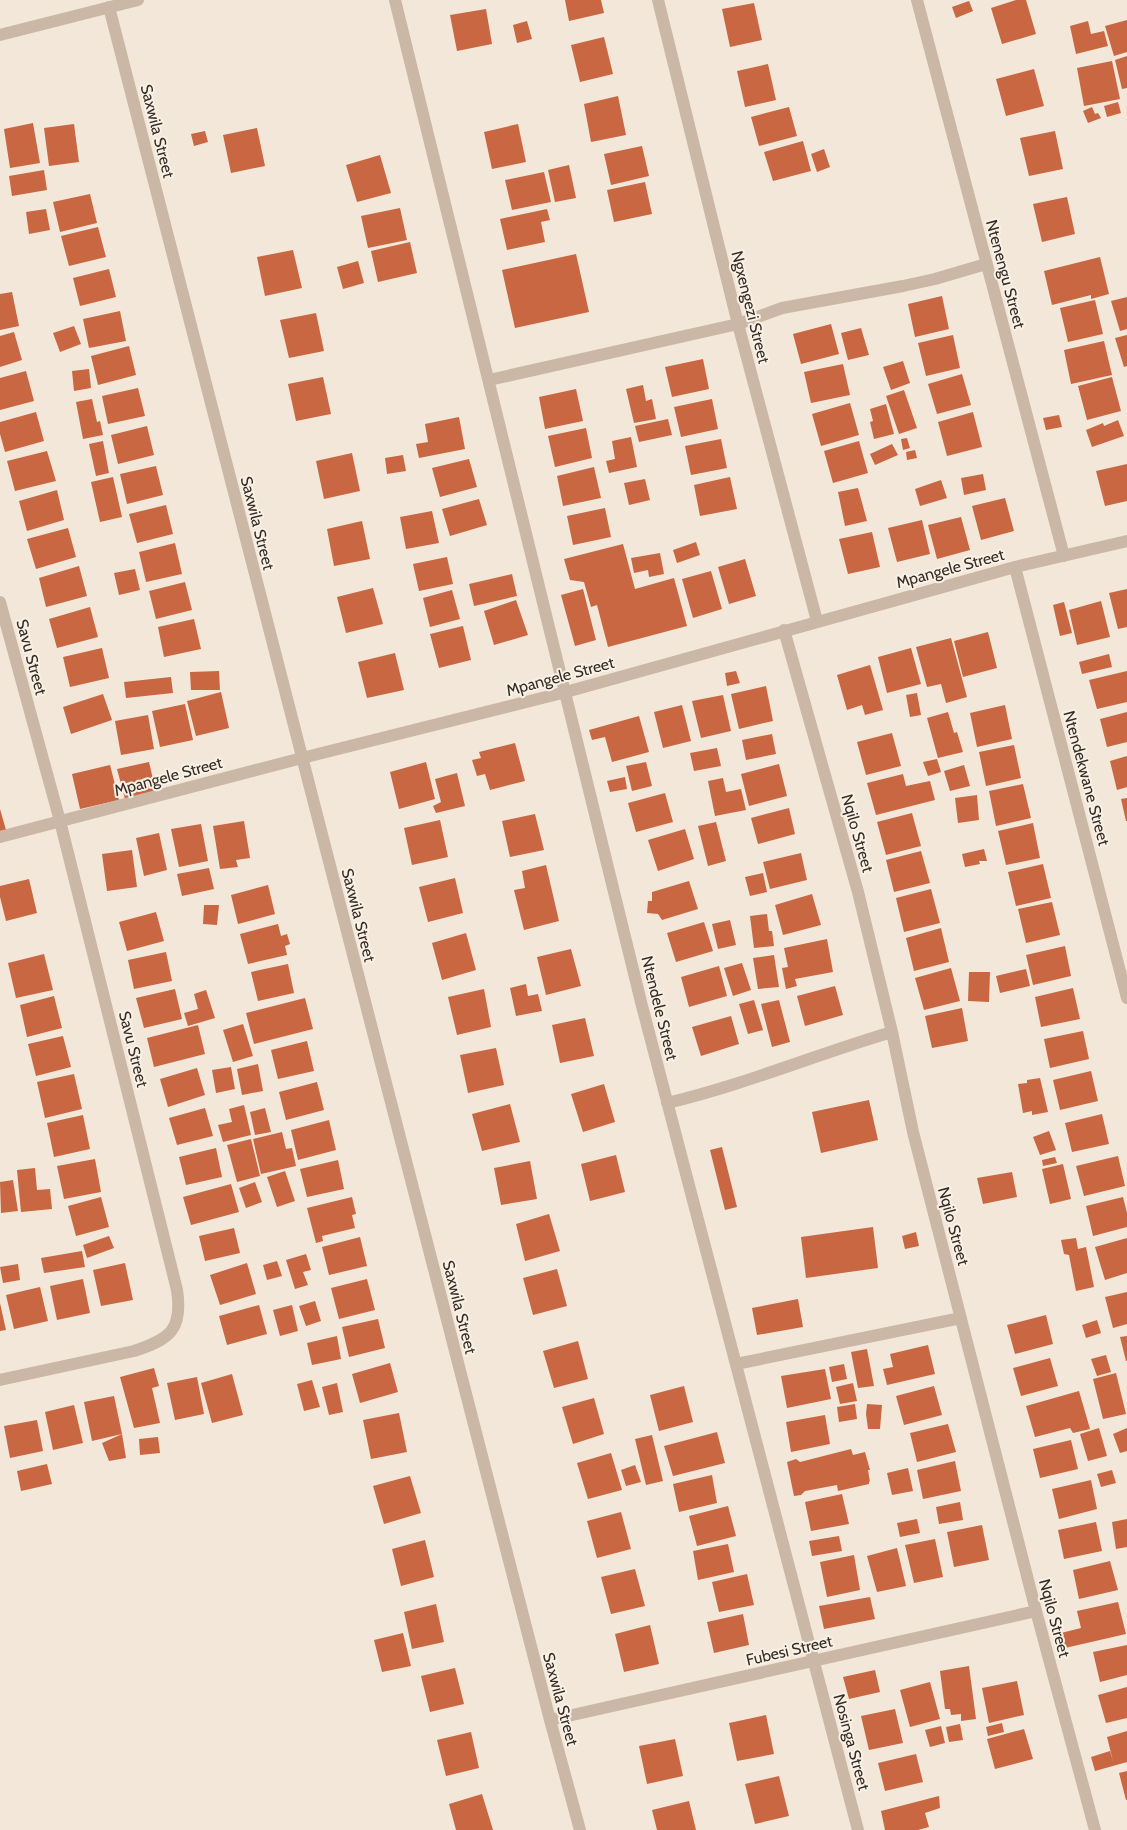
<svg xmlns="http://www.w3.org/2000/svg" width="1127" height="1830" font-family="Cabin,sans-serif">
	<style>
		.building { fill: #c86741 }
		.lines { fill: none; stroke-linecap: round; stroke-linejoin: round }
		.minor { stroke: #cab7a5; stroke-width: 12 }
		.tertiary { stroke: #cab7a5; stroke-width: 12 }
		.labels { text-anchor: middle; stroke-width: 4; stroke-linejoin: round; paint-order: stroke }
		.street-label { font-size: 16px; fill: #352c26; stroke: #f9f1e5 }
	</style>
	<rect width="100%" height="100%" fill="#f2e7d9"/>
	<path class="building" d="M565 0H601L604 13 569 21Z
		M1016 0H1026L1036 34 1002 44 991 8Z
		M969 1 973 11 956 18 952 7Z
		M754 3 762 40 730 47 722 9Z
		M486 9 492 44 457 51 450 15Z
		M1127 20V52L1114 56 1105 26Z
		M527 21 532 39 517 43 513 25Z
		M1088 21 1091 34 1104 31 1108 46 1076 54 1070 26Z
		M604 37 613 74 580 82 571 45Z
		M1127 56V88L1122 89 1115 60Z
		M1112 61 1120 99 1084 106 1077 68Z
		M768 64 776 100 745 107 737 71Z
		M1034 69 1044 106 1006 116 996 79Z
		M618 96 626 135 591 142 584 104Z
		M1118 102 1121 113 1107 117 1104 106Z
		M789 107 797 136 759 146 751 117Z
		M1092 107 1095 114 1098 113 1101 118 1088 123 1083 111Z
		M33 123 40 163 10 168 4 129Z
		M74 124 79 162 49 166 44 128Z
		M518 124 526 162 492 169 484 132Z
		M257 128 265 166 231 173 223 135Z
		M205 131 208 142 194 146 191 134Z
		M1055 131 1063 169 1029 176 1020 138Z
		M803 141 811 171 773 181 764 152Z
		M642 146 649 176 611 185 604 154Z
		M824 149 830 167 817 172 811 154Z
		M380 155 391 193 357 202 346 165Z
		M569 165 576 198 555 202 548 170Z
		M44 170 47 190 12 196 9 176Z
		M544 172 551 202 512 210 505 180Z
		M645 182 652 214 614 222 607 190Z
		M90 194 97 223 60 232 53 202Z
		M1067 197 1075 234 1042 242 1033 204Z
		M400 208 407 240 368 248 361 216Z
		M46 209 50 230 29 234 26 212Z
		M547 209 550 220 541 222 545 242 507 250 500 219Z
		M98 227 106 257 69 266 61 236Z
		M410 242 417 273 378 282 371 251Z
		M293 250 302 288 265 296 257 257Z
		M576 254 589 312 515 328 502 270Z
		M1100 257 1109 294 1091 299V295L1052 305 1044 271Z
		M358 261 364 283 343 289 337 267Z
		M109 269 116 297 80 306 73 278Z
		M12 292 19 326 0 330V294Z
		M942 296 949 329 915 337 908 304Z
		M1127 297V329L1120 331 1111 301Z
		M1095 300 1103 334 1068 342 1060 308Z
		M120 311 126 341 89 348 83 319Z
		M316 313 324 351 289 358 280 320Z
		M831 324 839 354 801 364 793 334Z
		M74 326 81 344 60 352 53 333Z
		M861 328 869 355 848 360 841 333Z
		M14 332 22 360 0 367V336Z
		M953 335 960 368 926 376 918 343Z
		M1127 335V366L1124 367 1115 338Z
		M1104 341 1112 375 1071 384 1064 350Z
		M129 346 136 375 98 385 91 356Z
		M703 359 709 389 672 397 665 367Z
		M903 361 910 383 891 390 883 367Z
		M843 364 850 395 811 403 804 372Z
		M89 369 91 388 74 391 72 371Z
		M26 371 34 401 0 410V378Z
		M962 374 971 405 937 414 928 384Z
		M323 377 331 414 296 421 288 384Z
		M1112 377 1121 411 1087 420 1078 386Z
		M643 385 646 401 652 399 656 419 634 423 626 389Z
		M138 388 145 416 108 424 102 396Z
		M576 389 583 421 545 429 539 397Z
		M904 390 917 428 899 434 886 396Z
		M92 399 97 422 100 421 103 435 83 439 76 402Z
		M712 399 718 429 681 437 674 407Z
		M850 403 859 435 821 446 812 414Z
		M886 404 894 434 874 439 870 422 873 421 870 409Z
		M36 412 44 441 5 452 0 434V422Z
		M973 412 982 447 947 456 938 422Z
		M1059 415 1062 427 1046 430 1043 418Z
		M459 417 465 449 419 458 416 444 428 442 425 424Z
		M668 419 672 435 639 442 635 426Z
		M1118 420 1124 436 1092 447 1086 430 1103 423 1104 426Z
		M147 426 154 455 118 464 111 435Z
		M586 428 592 458 555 467 548 436Z
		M631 437 637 467 609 473 606 461 615 459 612 441Z
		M907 438 910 448 903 450 901 439Z
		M721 439 727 468 691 475 685 446Z
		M103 441 109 473 96 476 89 444Z
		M859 441 868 473 833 483 824 451Z
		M892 444 898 455 875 465 870 454Z
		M915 450 917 458 907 460 906 452Z
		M47 451 56 481 15 491 7 461Z
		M352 453 360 491 324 499 316 461Z
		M403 455 406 471 387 474 385 458Z
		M469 459 477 487 440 497 432 468Z
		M1127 464V501L1105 506 1096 471Z
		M156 466 163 495 127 504 120 474Z
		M594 467 601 498 563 506 557 476Z
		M983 474 986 490 964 495 961 478Z
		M113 477 122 517 100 522 91 482Z
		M730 477 737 509 700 516 694 485Z
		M645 479 650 500 629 505 624 483Z
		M941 480 947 498 920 506 915 489Z
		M858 488 867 521 845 526 838 492Z
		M57 490 64 520 27 531 19 501Z
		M1005 498 1014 531 981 540 972 506Z
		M479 499 487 525 450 536 442 509Z
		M166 505 173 534 137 543 129 514Z
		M605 508 611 537 573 545 567 516Z
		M432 511 439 543 406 549 400 517Z
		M961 517 970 550 937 559 928 525Z
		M922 520 930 554 897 562 888 528Z
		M362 521 370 559 334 566 327 529Z
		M68 528 76 557 36 569 27 539Z
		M872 532 880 567 848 574 839 539Z
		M696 542 700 555 677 563 673 550Z
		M175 543 182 574 146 582 139 552Z
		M623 544 635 589 674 578 687 626 608 647 597 605 591 607 584 582 570 580 564 559Z
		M660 553 664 574 649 577 648 570 634 573 631 558Z
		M447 557 453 584 419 591 413 564Z
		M745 559 756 596 729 604 718 567Z
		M79 566 87 596 46 607 39 578Z
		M135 569 140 590 119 595 114 573Z
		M711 571 722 609 693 618 682 579Z
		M512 574 517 596 474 606 469 584Z
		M185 582 192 610 156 619 149 591Z
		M373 588 383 624 346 633 337 597Z
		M583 589 596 640 575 646 561 595Z
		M1127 589V627L1118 629 1109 593Z
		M452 590 460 619 430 627 423 598Z
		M516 600 528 635 494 645 484 611Z
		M1101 601 1110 637 1077 645 1069 610Z
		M1064 602 1072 633 1060 636 1053 605Z
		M90 607 98 637 57 648 49 619Z
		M194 619 201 649 164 657 158 627Z
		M463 626 471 660 439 668 430 634Z
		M988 632 997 668 963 677 954 641Z
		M951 638 967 697 946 703 941 684 927 687 916 647Z
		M102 648 109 678 70 687 63 657Z
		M911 648 921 684 887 693 878 657Z
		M395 653 404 690 367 698 358 662Z
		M1109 654 1112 667 1082 674 1079 662Z
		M870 665 883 710 865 715 862 705 847 710 837 675Z
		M219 671 220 690H191L190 672Z
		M736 671 740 683 727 686 725 673Z
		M1127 671V702L1097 709 1089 680Z
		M171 677 173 693 126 698 124 682Z
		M766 686 773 721 739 729 731 694Z
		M221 692 229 728 196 736 187 701Z
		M917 693 921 715 910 717 906 695Z
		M103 694 112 720 71 734 63 707Z
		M723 695 731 731 701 738 692 701Z
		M185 704 193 740 160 747 152 711Z
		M682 705 691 741 663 748 654 712Z
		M1005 705 1012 739 977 747 970 713Z
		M948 712 954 733 957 732 963 752 938 758 927 718Z
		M1127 712V742L1107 747 1100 719Z
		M148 715 154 749 121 755 115 721Z
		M639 716 649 752 612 762 605 737 592 740 589 730Z
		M892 733 901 766 866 775 857 742Z
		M772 734 776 754 746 760 742 740Z
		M515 743 525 781 490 790 485 774 477 776 472 760 481 758 479 752Z
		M1014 745 1021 778 986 786 979 752Z
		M717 748 721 766 694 771 690 753Z
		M1127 756V787L1117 790 1110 761Z
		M937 759 941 772 928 776 923 762Z
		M149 762 156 792 125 799 117 769Z
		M426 762 435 799 399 809 390 772Z
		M646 762 652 786 632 791 626 766Z
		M779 764 787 796 749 806 741 774Z
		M110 765 119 800 80 809 72 774Z
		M964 765 970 786 950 791 944 771Z
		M457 773 465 806 436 813 433 806 441 802 435 779Z
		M903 774 906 786 930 781 935 800 876 815 867 783Z
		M625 777 627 789 610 792 607 781Z
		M723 778 726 792 741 789 746 810 715 816 708 781Z
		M1023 784 1031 818 996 826 989 791Z
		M665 793 673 822 636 832 628 803Z
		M977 795 979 820 958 823 955 798Z
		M1127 798V821H1126L1121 799Z
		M789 808 795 834 758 844 751 818Z
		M0 809 6 830 0 831Z
		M912 813 921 846 886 855 877 822Z
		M535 814 544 850 510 857 502 821Z
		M440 820 448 857 412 865 404 828Z
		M244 821 250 858 236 860 238 867 220 869 213 826Z
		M716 822 726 861 708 866 698 826Z
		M1033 823 1040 858 1006 865 998 831Z
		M201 824 208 861 179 867 171 829Z
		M685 829 694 859 658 871 648 840Z
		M159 833 167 870 144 876 136 838Z
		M984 849 987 861H979L980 864 965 867 962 854Z
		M132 850 137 887 107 891 102 854Z
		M921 851 930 883 894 892 886 860Z
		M801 853 807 880 770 889 763 862Z
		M1043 864 1051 898 1016 906 1008 872Z
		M546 865 559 921 524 930 514 890 525 888 522 871Z
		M209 868 214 889 182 896 177 874Z
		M763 873 767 892 750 896 745 877Z
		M455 878 463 913 428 922 419 887Z
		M29 879 37 913 6 921 0 897V886Z
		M689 881 698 909 662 920 658 914 647 913 648 901H652V892Z
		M268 885 275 914 238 924 231 895Z
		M931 889 940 923 904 932 896 898Z
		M812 894 821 925 783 935 775 905Z
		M1052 902 1060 935 1026 943 1018 909Z
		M204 905H219L217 925 203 924Z
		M156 912 164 941 127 951 119 922Z
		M767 914 769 931H772L774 946 754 948 750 916Z
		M730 920 736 945 718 949 712 924Z
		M704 922 713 951 676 962 667 933Z
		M278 924 281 936 287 934 290 944 285 946 287 955 248 964 240 934Z
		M941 928 949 962 914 971 906 938Z
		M466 933 476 970 442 980 432 943Z
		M827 939 833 972 795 979 797 986 786 989 782 968 788 967 784 948Z
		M1065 946 1071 976 1033 985 1026 955Z
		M571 949 581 986 546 995 537 957Z
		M166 952 172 981 134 989 128 960Z
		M44 954 53 990 16 998 8 963Z
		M774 955 779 987 758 989 753 958Z
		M742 963 751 990 733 996 724 968Z
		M288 964 294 993 258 1001 251 972Z
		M719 966 727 996 689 1007 681 977Z
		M951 968 960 1001 924 1010 915 978Z
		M1026 969 1030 986 1000 993 996 976Z
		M969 972H990L989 1002 968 1001Z
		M526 984 528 996 538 994 542 1011 516 1016 510 988Z
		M835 986 843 1015 805 1026 797 996Z
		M1073 988 1080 1019 1041 1027 1035 997Z
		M175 989 182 1019 144 1028 136 998Z
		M484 989 491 1027 457 1035 448 997Z
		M206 990 215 1018 188 1026 184 1013 198 1009 194 994Z
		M54 996 62 1028 27 1037 20 1005Z
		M305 998 313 1029 254 1044 246 1013Z
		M754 1000 763 1030 748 1034 739 1004Z
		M779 1000 790 1042 772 1047 761 1004Z
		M962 1008 968 1041 932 1048 925 1016Z
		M731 1016 739 1044 701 1056 692 1027Z
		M585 1018 594 1056 560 1063 552 1025Z
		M243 1024 253 1056 233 1062 223 1030Z
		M198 1025 205 1054 154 1067 147 1038Z
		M1083 1031 1089 1059 1050 1068 1044 1039Z
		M63 1036 71 1067 36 1076 28 1044Z
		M307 1041 314 1071 278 1079 271 1050Z
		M496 1048 504 1085 468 1093 460 1055Z
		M258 1064 263 1091 242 1095 237 1069Z
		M231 1067 235 1089 216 1093 212 1070Z
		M197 1068 205 1095 168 1107 160 1079Z
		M1091 1071 1098 1101 1060 1110 1053 1080Z
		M74 1074 82 1109 45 1118 37 1082Z
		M1040 1078 1048 1112 1032 1115V1111L1023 1113 1018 1084 1027 1083V1080Z
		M317 1082 324 1110 286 1120 279 1092Z
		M604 1084 615 1122 583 1132 571 1094Z
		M869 1100 878 1140 821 1153 812 1112Z
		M510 1104 520 1142 482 1151 472 1114Z
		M244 1105 251 1135 223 1142 218 1125 232 1122 229 1109Z
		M205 1108 213 1136 177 1145 169 1118Z
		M265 1108 271 1132 255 1135 250 1112Z
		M1102 1114 1109 1144 1072 1152 1065 1123Z
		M83 1115 90 1149 54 1157 47 1123Z
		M329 1120 336 1150 298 1160 291 1130Z
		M1049 1131 1056 1150 1040 1155 1033 1137Z
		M282 1132 286 1149 292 1148 296 1166 261 1174 253 1139Z
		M251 1139 260 1176 237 1182 227 1145Z
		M722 1147 737 1207 725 1210 710 1150Z
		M216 1148 222 1177 186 1185 179 1157Z
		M616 1155 625 1192 590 1201 581 1164Z
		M1118 1156 1125 1186 1084 1196 1076 1166Z
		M1055 1157 1057 1163 1043 1166 1042 1160Z
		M95 1159 101 1192 64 1199 57 1166Z
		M338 1160 344 1189 307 1197 300 1169Z
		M530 1161 537 1199 501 1205 494 1168Z
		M1063 1164 1071 1199 1050 1204 1042 1169Z
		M35 1168 37 1190 50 1189 52 1209 21 1212 17 1170Z
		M285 1171 295 1201 277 1207 267 1177Z
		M1012 1172 1017 1197 983 1204 977 1178Z
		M13 1180 18 1211 1 1213 0 1182Z
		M255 1182 262 1202 246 1208 239 1188Z
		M231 1184 239 1212 191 1225 183 1197Z
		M101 1197 109 1227 76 1236 68 1206Z
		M352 1197 356 1214 352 1215 355 1228 322 1236 323 1241 316 1243 307 1208Z
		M1123 1197 1127 1213V1227L1093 1236 1086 1206Z
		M549 1214 560 1251 525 1261 516 1224Z
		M873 1227 878 1268 806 1278 801 1237Z
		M234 1228 240 1253 205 1261 199 1236Z
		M916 1232 919 1246 905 1249 902 1236Z
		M109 1236 114 1248 87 1258 83 1245Z
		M360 1237 367 1266 329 1275 322 1247Z
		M1076 1238 1078 1249 1086 1247 1094 1287 1076 1291 1069 1255 1064 1254 1061 1240Z
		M1127 1238V1273L1105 1280 1095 1247Z
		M82 1251 85 1267 44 1273 41 1258Z
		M306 1254 311 1270 303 1272 308 1285 295 1289 286 1260Z
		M277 1261 282 1276 267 1280 263 1265Z
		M125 1263 133 1300 101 1306 93 1270Z
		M247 1263 256 1294 220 1305 210 1275Z
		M18 1264 20 1280 3 1283 0 1267Z
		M557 1269 567 1306 533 1315 523 1278Z
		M83 1279 90 1313 57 1320 50 1286Z
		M367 1279 375 1310 339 1319 331 1288Z
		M40 1287 48 1321 14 1329 6 1295Z
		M1127 1292V1324L1113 1328 1105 1297Z
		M798 1299 803 1327 757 1335 752 1308Z
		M315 1301 321 1321 306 1326 299 1306Z
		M0 1303 6 1330 0 1331Z
		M259 1305 267 1334 227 1345 219 1316Z
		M292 1305 298 1331 280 1336 273 1310Z
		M1046 1315 1053 1344 1015 1354 1007 1325Z
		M378 1319 385 1348 349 1357 342 1327Z
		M1097 1320 1101 1333 1086 1338 1082 1325Z
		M337 1336 341 1359 312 1365 307 1343Z
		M1127 1336V1361H1126L1120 1337Z
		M578 1341 588 1379 554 1388 543 1351Z
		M928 1345 935 1374 887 1385 883 1369 893 1367 890 1354Z
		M867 1349 874 1386 858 1388 851 1352Z
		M1106 1355 1111 1372 1097 1376 1091 1359Z
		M1050 1358 1058 1386 1021 1396 1013 1368Z
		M390 1363 398 1392 360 1403 352 1374Z
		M844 1364 847 1379 832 1382 829 1367Z
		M154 1368 159 1386 152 1388 160 1423 134 1428 120 1377Z
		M825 1369 831 1399 787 1408 781 1376Z
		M1116 1373 1126 1414 1103 1419 1093 1379Z
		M232 1374 243 1415 212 1423 201 1383Z
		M197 1377 204 1414 175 1420 167 1383Z
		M312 1380 320 1407 304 1411 297 1384Z
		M337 1383 343 1412 329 1415 322 1387Z
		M853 1383 857 1401 840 1404 836 1387Z
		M684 1386 693 1422 659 1431 650 1395Z
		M934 1386 942 1415 904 1425 896 1396Z
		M1079 1391 1090 1429 1073 1433 1070 1428 1035 1437 1026 1406Z
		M114 1396 122 1434 126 1458 109 1461 102 1443 122 1434 92 1441 84 1402Z
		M594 1398 604 1434 573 1444 562 1407Z
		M855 1404 857 1419 839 1422 837 1407Z
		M867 1404 882 1405 880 1429H868L866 1414Z
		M74 1405 83 1443 53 1450 45 1412Z
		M399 1413 407 1452 371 1459 363 1420Z
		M825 1415 830 1444 791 1452 786 1422Z
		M37 1420 43 1451 10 1458 4 1426Z
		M948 1424 956 1452 917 1462 910 1433Z
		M1099 1428 1107 1456 1088 1461 1080 1434Z
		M1127 1428V1451L1120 1453 1113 1434Z
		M717 1432 725 1463 673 1476 664 1446Z
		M652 1435 663 1481 646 1485 635 1439Z
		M158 1437 160 1453 140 1455 139 1439Z
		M1071 1440 1078 1469 1040 1478 1033 1449Z
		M851 1449 853 1455 865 1452 870 1470H868L870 1482 869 1481V1484L838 1491 837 1485 805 1491 801 1495 794 1496 787 1462 796 1459 800 1462Z
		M611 1453 622 1490 588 1499 577 1463Z
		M955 1461 961 1491 923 1499 917 1470Z
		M47 1464 52 1484 21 1491 17 1471Z
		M635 1465 641 1482 626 1486 621 1470Z
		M908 1468 913 1491 892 1495 887 1473Z
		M1112 1470 1116 1483 1101 1487 1097 1474Z
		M712 1475 717 1503 679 1512 673 1484Z
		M410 1476 421 1513 384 1524 373 1486Z
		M1091 1480 1097 1509 1059 1519 1052 1489Z
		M842 1494 849 1524 811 1531 805 1502Z
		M960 1502 963 1520 939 1524 936 1507Z
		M728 1506 736 1536 697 1546 689 1516Z
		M621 1512 631 1549 597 1558 587 1521Z
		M917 1519 920 1533 900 1537 897 1523Z
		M1127 1519V1547L1116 1549 1112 1522Z
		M1096 1522 1102 1551 1064 1559 1058 1530Z
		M982 1525 989 1560 954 1567 947 1532Z
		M839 1536 842 1551 812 1556 809 1541Z
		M935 1539 943 1577 914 1583 905 1545Z
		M425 1540 434 1577 401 1586 392 1549Z
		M728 1544 734 1572 698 1580 693 1551Z
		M897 1548 906 1586 877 1592 867 1556Z
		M854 1555 860 1590 827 1597 820 1562Z
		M1110 1561 1118 1590 1079 1599 1073 1570Z
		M635 1569 645 1606 611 1614 601 1577Z
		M747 1574 754 1605 719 1612 712 1582Z
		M870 1597 875 1619 824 1629 819 1606Z
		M1118 1602 1126 1634 1065 1648 1061 1633 1081 1628 1077 1611Z
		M436 1604 444 1642 412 1649 404 1612Z
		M743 1614 749 1645 714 1653 707 1622Z
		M650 1625 659 1664 624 1672 615 1634Z
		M403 1633 411 1666 382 1672 374 1640Z
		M1127 1645V1675L1100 1682 1093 1652Z
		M969 1666 976 1719 961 1721V1714L951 1715 950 1709H945L940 1671Z
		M455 1668 464 1704 430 1712 421 1676Z
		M875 1670 880 1692 849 1699 843 1677Z
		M1017 1681 1024 1715 989 1723 982 1688Z
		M930 1682 940 1719 910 1727 900 1690Z
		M1127 1687V1718L1106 1723 1098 1695Z
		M895 1709 903 1743 869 1750 861 1716Z
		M766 1715 774 1754 737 1761 729 1723Z
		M1002 1723 1004 1732 988 1736 986 1727Z
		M960 1724 963 1740 949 1742 946 1727Z
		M941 1726 945 1743 930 1747 925 1730Z
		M1024 1729 1033 1759 995 1769 987 1739Z
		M1127 1731V1762L1095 1771 1091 1757 1110 1751 1113 1761 1107 1737Z
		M471 1732 479 1768 446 1776 437 1740Z
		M675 1739 683 1776 647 1784 639 1746Z
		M916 1754 923 1782 885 1791 878 1763Z
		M1127 1771V1800H1126L1119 1773Z
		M779 1776 789 1816 755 1824 745 1784Z
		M482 1794 493 1830H456L449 1804Z
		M939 1796 940 1808 925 1813 929 1827 918 1830H885L881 1811Z
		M689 1801 696 1830H657L652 1810Z"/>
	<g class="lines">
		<path class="minor" d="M395 0 642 1006 858 1830
			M658 0 738 324 817 621
			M917 0 1064 556
			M109 7 550 1720 580 1830
			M489 380 738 324 782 308 903 286 935 279 986 264
			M1015 567 1127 998
			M0 602 60 821 177 1290C183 1330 170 1339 134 1351L0 1380
			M784 630 858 892 892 1032 913 1132 1036 1611 1095 1830
			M0 837 302 758 566 692 1015 567 1127 541
			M667 1103C744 1085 817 1054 892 1032
			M736 1364 961 1318
			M550 1720 1036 1611"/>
		<path class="tertiary" d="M0 35 138 0"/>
	</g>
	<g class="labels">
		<g class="street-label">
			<text transform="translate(158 131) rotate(76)" y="6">Saxwila Street</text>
			<text transform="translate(1006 274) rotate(75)" y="6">Ntenengu Street</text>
			<text transform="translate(751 307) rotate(76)" y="6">Ngxengezi Street</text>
			<text transform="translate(258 523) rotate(76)" y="6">Saxwila Street</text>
			<text transform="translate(950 568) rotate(-15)" y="6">Mpangele Street</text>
			<text transform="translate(32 657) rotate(75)" y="6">Savu Street</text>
			<text transform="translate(560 676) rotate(-15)" y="6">Mpangele Street</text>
			<text transform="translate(168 776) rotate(-15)" y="6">Mpangele Street</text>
			<text transform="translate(1087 778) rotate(75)" y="6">Ntendekwane Street</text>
			<text transform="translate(858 833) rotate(74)" y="6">Nqilo Street</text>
			<text transform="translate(359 915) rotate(76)" y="6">Saxwila Street</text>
			<text transform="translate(660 1008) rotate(76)" y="6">Ntendele Street</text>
			<text transform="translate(134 1049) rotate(76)" y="6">Savu Street</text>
			<text transform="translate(954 1226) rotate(75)" y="6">Nqilo Street</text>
			<text transform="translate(460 1307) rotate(76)" y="6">Saxwila Street</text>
			<text transform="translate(1055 1618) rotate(75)" y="6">Nqilo Street</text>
			<text transform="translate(789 1650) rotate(-13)" y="6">Fubesi Street</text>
			<text transform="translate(561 1699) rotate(75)" y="6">Saxwila Street</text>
			<text transform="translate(852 1742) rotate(75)" y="6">Nosinga Street</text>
		</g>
	</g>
</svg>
